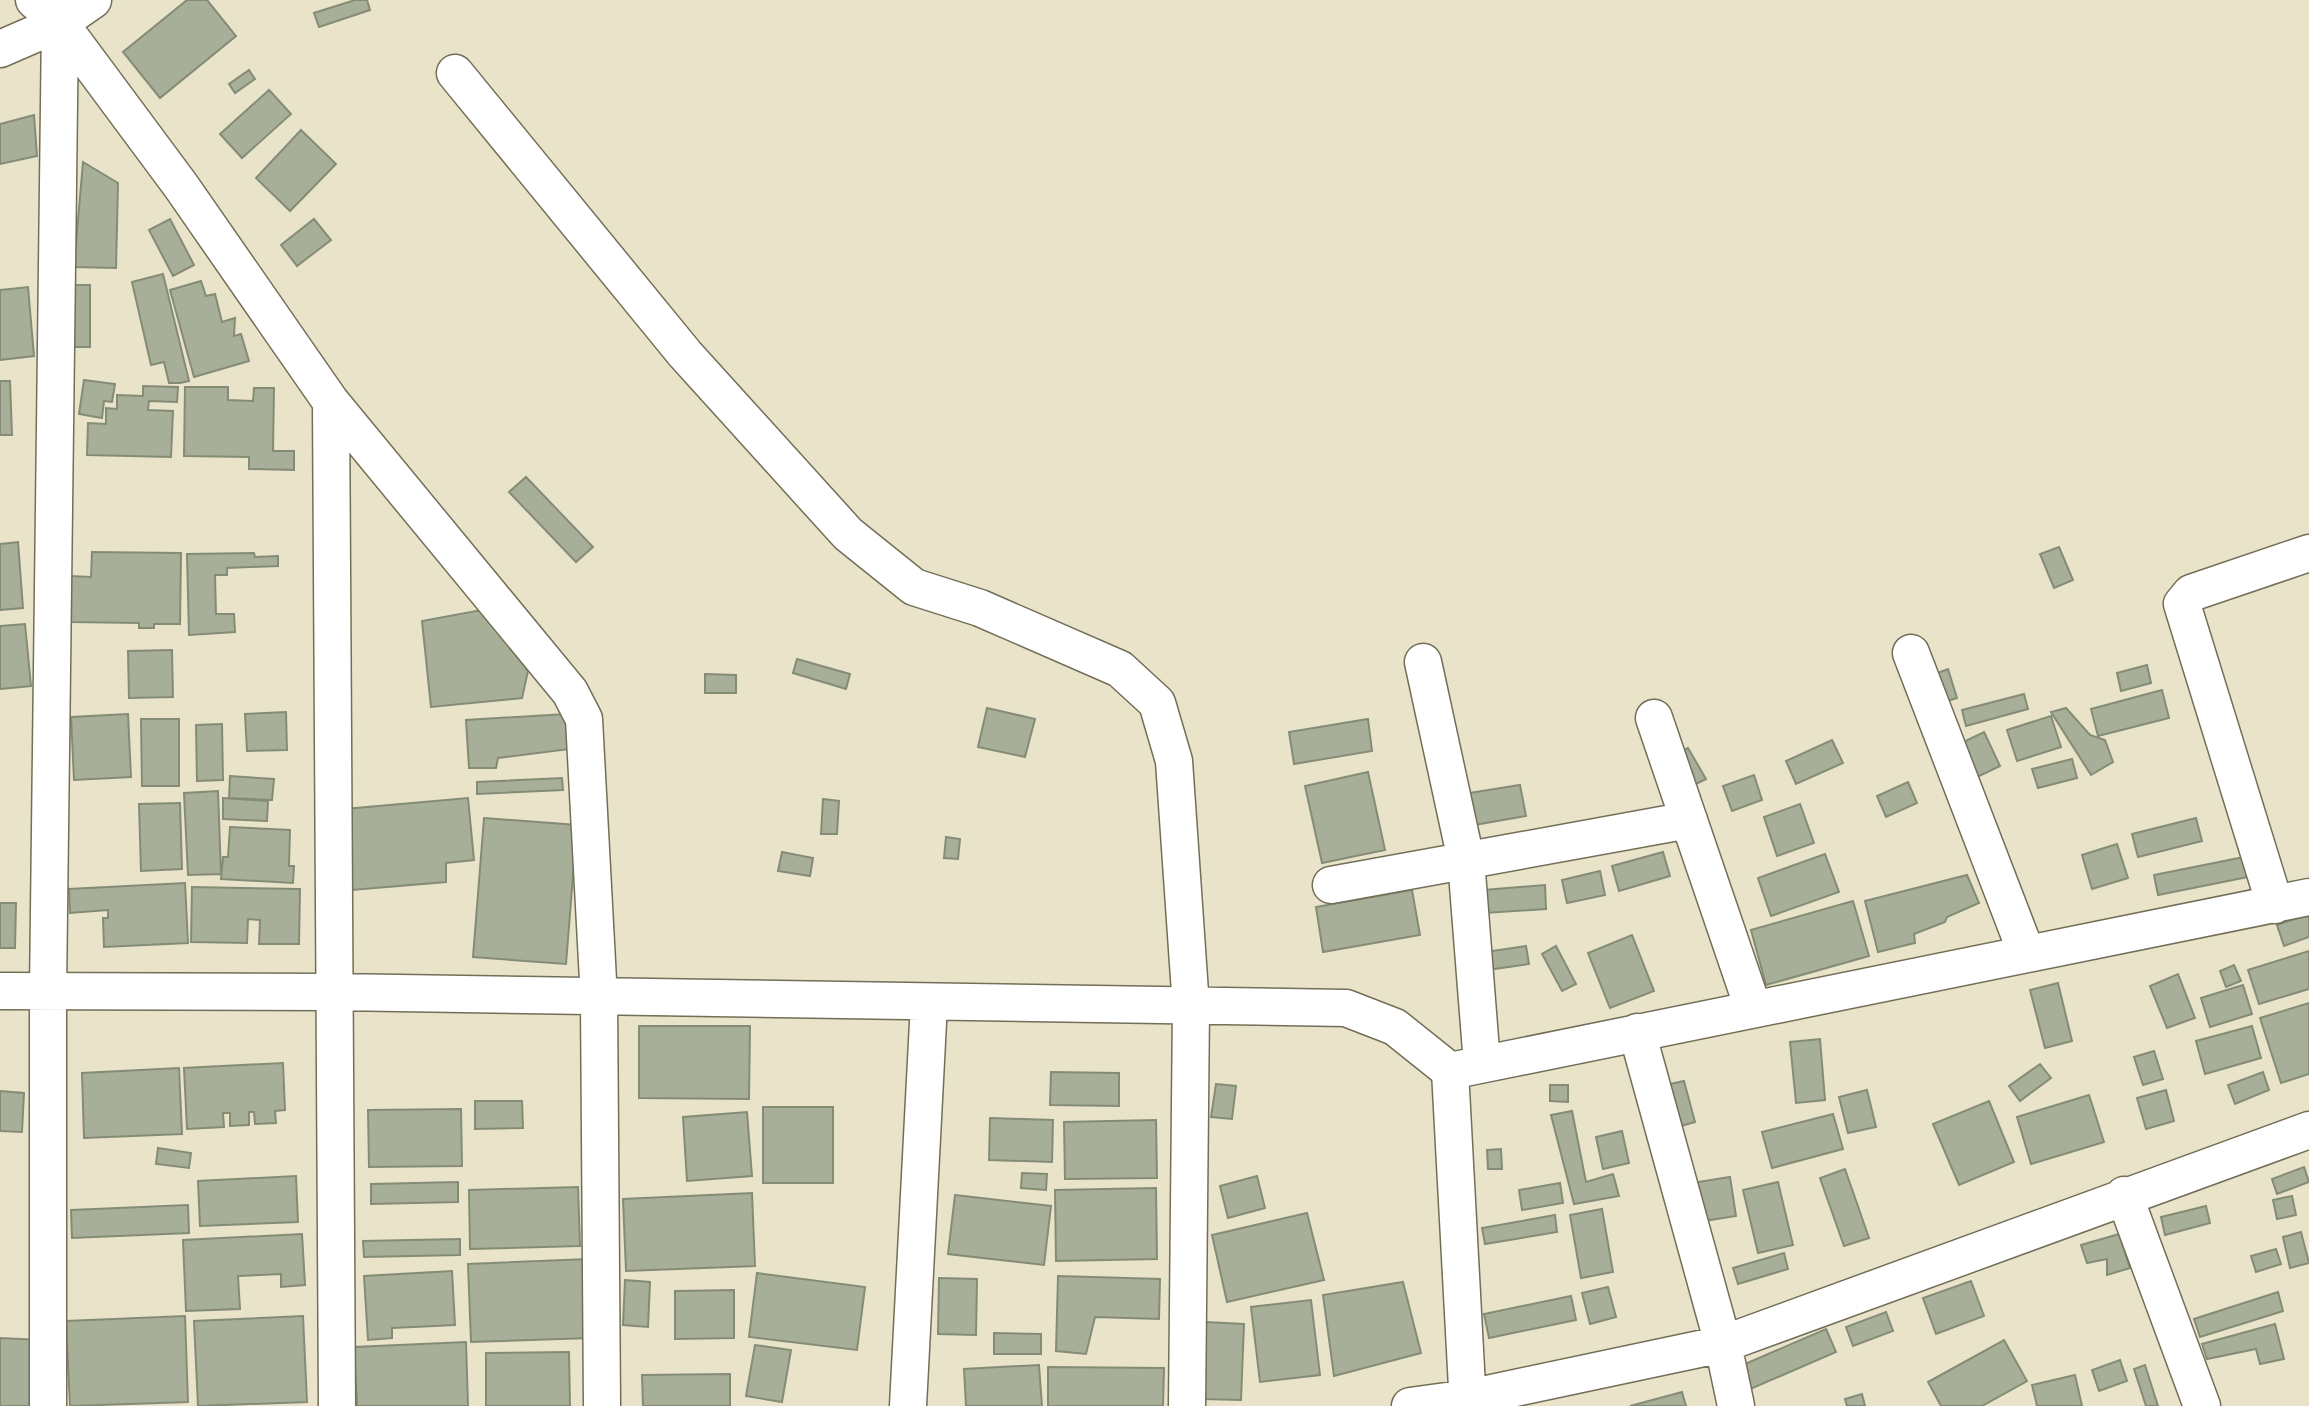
<svg xmlns="http://www.w3.org/2000/svg" width="2309" height="1406" font-family="'Archivo Narrow',sans-serif">
	<style>
		.building { fill: #a8af98; stroke: #858c76; stroke-width: 2 }
		.lines { fill: none; stroke-linecap: round; stroke-linejoin: round }
		.minor-casing { stroke: #736e57; stroke-width: 39 }
		.minor { stroke: #fff; stroke-width: 36 }
	</style>
	<rect width="100%" height="100%" fill="#e9e3ca"/>
	<path class="building" d="M187 0H207L236 36 160 98 123 52Z
		M355 0H367L370 10 319 27 314 13Z
		M249 70 255 79 235 93 229 84Z
		M269 90 291 114 242 158 220 134Z
		M34 115 37 156 0 164V124Z
		M301 130 336 164 290 211 256 178Z
		M83 162 118 183 116 268 74 267Z
		M170 219 194 265 173 276 149 230Z
		M314 219 331 240 297 266 281 245Z
		M163 274 189 381 180 383H169L164 362 151 365 132 282Z
		M201 281 206 296 215 294 222 322 235 318 234 336 241 334 249 361 194 377 170 290Z
		M71 285H90V347H71Z
		M28 287 34 356 0 360V290Z
		M84 380 115 384 112 402 104 401 102 418 79 414Z
		M0 381H10L12 435H0Z
		M143 386 178 387 177 402 149 401 148 410 173 411 171 457 87 455 88 423 106 424V408L117 409V395L143 396Z
		M185 387H228V400L253 401 254 388H274L273 451H294V470L249 469V457L184 456Z
		M526 477 593 547 576 562 509 492Z
		M18 542 23 608 0 610V544Z
		M2059 547 2073 580 2054 588 2040 554Z
		M92 552 181 553 180 624H154V628H139V623L71 622V576L91 577Z
		M254 553 255 557 278 556V566L227 568V575H215L216 614H234L235 632 189 635 187 554Z
		M492 608 528 671 522 698 431 707 422 621Z
		M25 624 31 686 0 689V626Z
		M172 650 173 697 129 698 128 651Z
		M797 659 850 674 846 689 793 673Z
		M2147 665 2151 683 2121 691 2117 673Z
		M1948 669 1957 698 1934 705 1924 678Z
		M705 674 736 675V693H705Z
		M2162 690 2169 718 2098 736 2091 709Z
		M2024 694 2028 709 1966 726 1962 710Z
		M987 708 1035 719 1025 757 978 747Z
		M2066 708 2090 735 2105 740 2113 762 2091 775 2051 712Z
		M286 712 287 750 247 751 245 714Z
		M128 714 131 777 74 780 71 717Z
		M566 714 570 749 498 758 496 768H469L466 720Z
		M2051 716 2061 747 2017 761 2007 730Z
		M141 719H179V786H142Z
		M1368 719 1372 751 1294 764 1289 732Z
		M222 724 223 780 197 781 196 725Z
		M1984 732 2000 766 1969 781 1953 747Z
		M1832 740 1843 763 1796 784 1786 761Z
		M1688 748 1706 779 1690 787 1673 757Z
		M2072 759 2077 778 2038 788 2032 769Z
		M1368 772 1385 850 1322 863 1305 786Z
		M1754 775 1762 800 1732 811 1723 786Z
		M230 776 274 779 272 800 229 798Z
		M562 778 563 790 477 794V782Z
		M1908 782 1917 803 1886 817 1877 796Z
		M1520 785 1526 816 1474 825 1469 793Z
		M218 791 221 874 188 875 184 793Z
		M223 798 268 801 267 821 223 819Z
		M468 798 474 860 446 863V882L352 890 345 809Z
		M823 799 839 801 837 834H821Z
		M180 803 182 869 141 871 139 804Z
		M1800 804 1814 843 1777 856 1764 817Z
		M484 818 577 825 566 964 473 957Z
		M2196 818 2202 841 2138 857 2132 834Z
		M230 827 290 830 289 866H294L293 883 221 879 223 857H228Z
		M946 837 960 839 958 859 944 858Z
		M2117 844 2128 878 2092 889 2082 855Z
		M782 852 813 858 810 876 778 871Z
		M1663 852 1670 876 1619 891 1612 866Z
		M1825 854 1839 892 1771 916 1758 878Z
		M2249 856 2253 876 2158 895 2154 875Z
		M1600 871 1605 895 1567 903 1562 880Z
		M1967 875 1979 903 1947 917 1945 922 1914 934 1915 943 1878 952 1865 901Z
		M185 883 188 943 104 947 103 918H108V910L70 913 69 889Z
		M1545 885 1546 909 1485 913 1484 890Z
		M192 887 300 889 299 944H259L260 920 248 919 247 943 191 942Z
		M1412 890 1420 935 1323 952 1316 907Z
		M1853 901 1869 956 1766 985 1751 930Z
		M0 903H16L15 948H0Z
		M2309 914V937L2284 946 2277 925Z
		M1632 935 1654 991 1610 1008 1588 953Z
		M1526 946 1529 964 1487 970 1485 952Z
		M1556 946 1576 984 1562 991 1542 954Z
		M2309 951V989L2259 1004 2248 970Z
		M2234 965 2241 981 2226 987 2220 971Z
		M2178 974 2195 1018 2167 1028 2150 986Z
		M2058 983 2072 1041 2045 1048 2030 990Z
		M2243 985 2252 1014 2210 1027 2201 998Z
		M2309 1003V1074L2281 1083 2260 1018Z
		M639 1026H750L749 1099 639 1098Z
		M2252 1026 2261 1058 2205 1074 2196 1041Z
		M1820 1039 1825 1100 1796 1103 1790 1042Z
		M2154 1051 2163 1079 2143 1085 2134 1057Z
		M283 1063 285 1110 275 1111 276 1123 255 1124 254 1112H249V1125L230 1126V1113H223L224 1127 187 1129 184 1068Z
		M2040 1064 2051 1078 2020 1101 2009 1086Z
		M179 1068 182 1134 84 1138 82 1073Z
		M1051 1072 1119 1073V1106L1050 1105Z
		M2263 1072 2269 1090 2235 1104 2228 1085Z
		M1684 1081 1695 1122 1681 1126 1670 1084Z
		M1216 1084 1236 1086 1232 1119 1211 1117Z
		M1550 1085H1568V1102L1550 1101Z
		M1867 1090 1876 1127 1848 1133 1839 1097Z
		M2166 1090 2174 1121 2146 1129 2137 1098Z
		M0 1091 24 1093 22 1132 0 1131Z
		M2089 1095 2104 1142 2031 1164 2017 1117Z
		M475 1101H522L523 1128 475 1129Z
		M1989 1101 2014 1162 1959 1185 1933 1124Z
		M763 1107H833V1183H763Z
		M461 1109 462 1166 369 1167 368 1110Z
		M1572 1111 1586 1182 1613 1174 1619 1196 1574 1204 1551 1115Z
		M747 1112 752 1176 687 1181 683 1117Z
		M1833 1114 1843 1149 1772 1168 1762 1132Z
		M990 1118 1053 1120 1052 1162 989 1160Z
		M1156 1120 1157 1178 1065 1179 1064 1122Z
		M1622 1131 1629 1163 1603 1169 1596 1137Z
		M158 1148 191 1153 189 1168 156 1164Z
		M1501 1149 1502 1169H1488L1487 1150Z
		M2304 1167 2309 1182 2277 1194 2272 1179Z
		M1845 1169 1869 1238 1844 1246 1820 1178Z
		M1022 1173 1047 1174 1046 1190 1021 1188Z
		M296 1176 298 1222 200 1226 198 1181Z
		M1257 1176 1265 1208 1228 1218 1220 1186Z
		M1730 1177 1736 1216 1698 1222 1692 1183Z
		M458 1182V1202L371 1204V1184Z
		M1778 1182 1793 1245 1758 1253 1743 1190Z
		M1560 1183 1563 1203 1522 1210 1519 1190Z
		M578 1187 580 1246 470 1249 469 1190Z
		M1156 1188 1157 1259 1056 1261 1055 1190Z
		M752 1193 755 1266 626 1271 623 1199Z
		M955 1195 1051 1206 1044 1265 948 1254Z
		M2292 1196 2296 1215 2277 1219 2273 1200Z
		M188 1205 189 1233 72 1238 71 1210Z
		M2206 1206 2210 1223 2165 1235 2161 1217Z
		M1602 1209 1613 1272 1581 1278 1570 1215Z
		M1307 1213 1324 1280 1227 1302 1212 1235Z
		M1555 1215 1557 1232 1485 1244 1482 1228Z
		M2301 1232 2309 1263 2290 1268 2283 1237Z
		M302 1234 305 1285 281 1287V1274L238 1276 240 1309 186 1311 183 1240Z
		M2119 1234 2130 1268 2107 1275V1259L2087 1263 2081 1245Z
		M460 1239V1255L364 1257 363 1241Z
		M2276 1249 2281 1264 2256 1272 2251 1256Z
		M1784 1253 1788 1269 1738 1284 1733 1268Z
		M588 1259 591 1338 471 1342 468 1264Z
		M452 1271 455 1325 392 1328V1338L368 1340 364 1276Z
		M757 1273 865 1287 857 1350 749 1337Z
		M1058 1276 1160 1279 1159 1319 1095 1317 1086 1354 1056 1351Z
		M939 1278 977 1279 976 1335 938 1334Z
		M625 1280 650 1282 648 1327 623 1325Z
		M1971 1281 1984 1316 1936 1334 1923 1298Z
		M1403 1282 1421 1353 1334 1376 1323 1295Z
		M1608 1287 1616 1317 1590 1324 1582 1293Z
		M734 1290V1338L675 1339V1291Z
		M2278 1292 2283 1311 2200 1337 2194 1319Z
		M1571 1296 1576 1320 1489 1338 1484 1314Z
		M1311 1300 1320 1375 1260 1382 1251 1307Z
		M1886 1312 1893 1331 1853 1346 1846 1327Z
		M185 1316 188 1402 70 1406 66 1321Z
		M303 1316 307 1402 198 1406 194 1321Z
		M1205 1322 1244 1324 1241 1400 1202 1399Z
		M2275 1324 2284 1359 2260 1364 2256 1349 2207 1359 2202 1344Z
		M1826 1329 1836 1352 1748 1390 1738 1367Z
		M994 1333 1041 1334V1354H994Z
		M0 1338 41 1340 37 1406H0Z
		M2004 1340 2027 1381 1982 1406H1941L1928 1382Z
		M466 1342 468 1406H357L354 1347Z
		M755 1345 791 1350 782 1402 746 1396Z
		M569 1352 570 1406H486V1353Z
		M2120 1360 2127 1381 2099 1391 2092 1370Z
		M1039 1365 1042 1406H966L964 1369Z
		M2145 1365 2158 1406H2146L2134 1369Z
		M1048 1367 1164 1368 1163 1406H1048Z
		M730 1374V1406H643L642 1375Z
		M2075 1375 2082 1406H2037L2032 1385Z
		M1682 1392 1686 1406H1630Z
		M1862 1394 1865 1406H1847L1845 1399Z"/>
	<g class="lines">
		<defs>
			<path id="minor" d="M34 0 60 23 181 186 331 402 570 692 584 719 599 999 602 1406
				M0 49 60 23 93 0
				M455 73 685 354 848 534 914 587 980 608 1120 669 1157 703 1174 761 1191 1007 1187 1406
				M331 402 337 1406
				M1911 653 2026 952
				M1423 662 1466 860 1482 1064
				M1654 718 1753 1008
				M1331 885 1689 820
				M2275 905 2182 604 2191 593 2309 553
				M0 991 335 992 1346 1008 1395 1027 1450 1071 1468 1406
				M1637 1032 1723 1344 1736 1406
				M1450 1071 2309 897
				M2124 1195 2202 1406
				M48 1406V992L60 23
				M908 1406 929 1003
				M1410 1406 1468 1398 1723 1344 2309 1130"/>
		</defs>
		<use href="#minor" class="minor-casing"/>
		<use href="#minor" class="minor"/>
	</g>
</svg>
